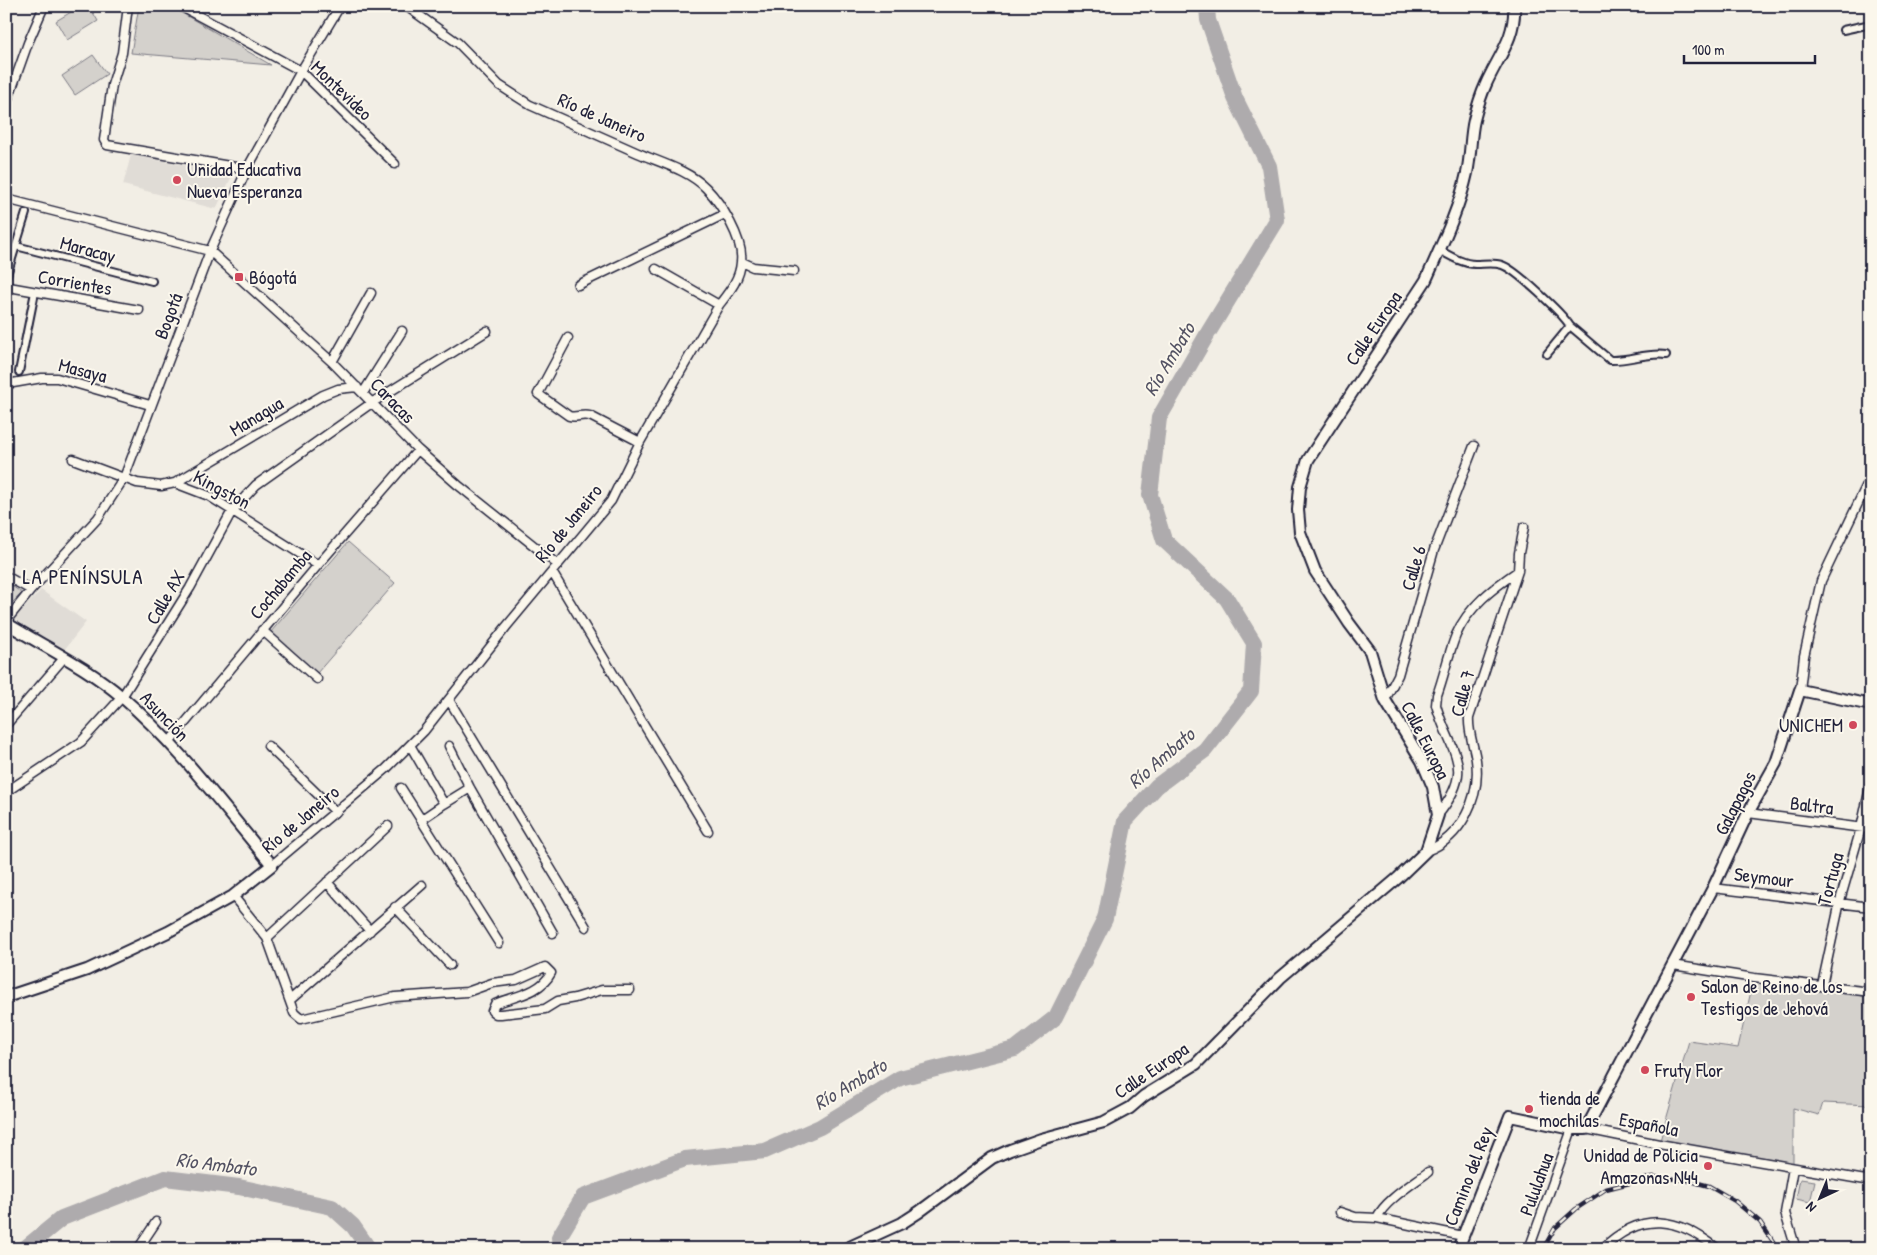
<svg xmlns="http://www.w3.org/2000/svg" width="1877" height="1255" font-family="'Patrick Hand',sans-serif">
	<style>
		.built { fill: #e0dcd6 }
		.green { fill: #d4d1cc; stroke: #7b7a84 }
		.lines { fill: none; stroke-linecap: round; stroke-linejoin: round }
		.river { stroke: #aeabad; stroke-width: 16 }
		.pedestrian-casing { stroke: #22223b; stroke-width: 10 }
		.minor-casing { stroke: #22223b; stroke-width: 11 }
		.tertiary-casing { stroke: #22223b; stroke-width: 14 }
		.pedestrian { stroke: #fbf7ec; stroke-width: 6 }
		.minor { stroke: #fbf7ec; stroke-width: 8 }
		.tertiary { stroke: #fbf7ec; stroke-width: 10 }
		.rail-casing { stroke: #22223b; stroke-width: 4.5 }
		.rail { stroke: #fbf7ec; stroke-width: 2.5; stroke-dasharray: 8; stroke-linecap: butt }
		.poi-dot { fill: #d1495b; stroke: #fbf7ec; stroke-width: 2 }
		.labels { text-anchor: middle; stroke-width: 4; stroke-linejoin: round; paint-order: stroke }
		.street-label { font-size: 19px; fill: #22223b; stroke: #fbf7ec }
		.poi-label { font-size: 19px; fill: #22223b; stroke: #fbf7ec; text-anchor: start }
		.water-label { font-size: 20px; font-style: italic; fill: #535263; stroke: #fbf7ec }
		.quarter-label { font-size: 21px; letter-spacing: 1px; fill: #22223b; stroke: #fbf7ec }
	</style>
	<rect width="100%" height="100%" fill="#f2eee5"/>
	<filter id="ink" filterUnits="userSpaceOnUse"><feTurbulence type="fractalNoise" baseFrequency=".02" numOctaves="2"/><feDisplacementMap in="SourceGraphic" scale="10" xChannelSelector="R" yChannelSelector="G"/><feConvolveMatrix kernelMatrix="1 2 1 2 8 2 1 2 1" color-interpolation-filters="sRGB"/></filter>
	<g filter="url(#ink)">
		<path class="built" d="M131 155 233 174 216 209 123 185Z
			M41 590 86 622 64 650 14 619Z"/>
		<path class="green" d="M81 6H89L98 21 67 40 56 21Z
			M139 6H170L271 65 131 53Z
			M93 55 107 74 75 95 62 76Z
			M348 542 395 583 317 673 270 633Z
			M6 582 22 593 6 609Z
			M1754 978 1871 992V1019L1868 1032 1871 1033V1105L1823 1103 1819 1115 1793 1108V1168L1659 1144 1689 1041 1738 1048Z
			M1800 1179 1815 1181 1810 1202 1796 1199Z"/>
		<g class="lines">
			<path class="river" d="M24 1249 62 1218 165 1178 239 1187 332 1207 353 1226 369 1249
				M560 1249 559 1237 583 1197 685 1159 765 1151 820 1127 900 1078 1015 1049 1056 1017 1105 919 1125 821 1157 786 1205 750 1251 691 1254 643 1227 599 1164 540 1150 495 1159 418 1208 333 1277 220 1269 166 1235 98 1208 20 1207 6"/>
			<defs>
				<path id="pedestrian" d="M1843 30 1871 24
					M16 246 152 281
					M1439 250C1450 256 1463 264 1475 264 1484 264 1493 262 1502 265 1515 269 1562 313 1570 326
					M6 278 26 213
					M1547 354 1570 326 1610 360C1629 361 1648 352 1666 355
					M19 372 35 292"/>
				<path id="minor" d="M128 6 122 53 112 85 104 140 107 145 247 169
					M180 6 301 71 395 164
					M6 105 28 43 44 6
					M6 199 210 251 332 362 418 450 458 485 558 565
					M742 262 753 267 794 271
					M656 269 719 305
					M578 285 725 214
					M6 289 9 287 139 310
					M568 338 538 394 569 416C576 418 582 414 590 416L640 442
					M332 362 371 293
					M6 382 13 383 42 378H57L150 405
					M363 393 402 331
					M73 459 137 483 161 486 175 483 209 496 318 565
					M175 483 323 395 338 389 357 387
					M552 572 708 831
					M6 576 31 590
					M6 621 31 590 98 518 124 478 210 251 247 169 301 71 340 6
					M262 630 317 679
					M1800 690 1804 656 1821 581 1871 476
					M449 700 586 927
					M1385 700 1398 675 1434 550 1474 446
					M6 725 64 658
					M169 742 318 565 418 450
					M410 745 444 804 470 788
					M268 746 336 812
					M449 746 470 788 553 933
					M401 788 499 943
					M6 792 81 742 122 697 190 588 232 511 256 485 373 402 487 331
					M1748 813 1871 829
					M1438 815C1477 766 1450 754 1436 705L1437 695C1444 676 1448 655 1456 635 1468 607 1493 588 1518 571
					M422 819 444 804
					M1426 851C1462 838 1481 796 1476 760 1474 746 1468 732 1469 718L1518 571 1519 553 1524 527
					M272 865 386 769 424 731 506 627 611 501 640 442 719 305C729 292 740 279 741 262 744 240 721 203 706 188 688 170 661 163 638 153 602 137 566 121 530 105L499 85 458 43 406 6
					M327 882 370 931
					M1713 888 1871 907
					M233 896 267 938 294 1013 301 1019 395 997 467 992 492 983 516 980 545 967 551 973C540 994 514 996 495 1004L492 1011 496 1014H501L545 1009 558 1001 575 998 602 990H630
					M395 907 450 965
					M267 938 388 826
					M1673 965 1754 978 1871 992
					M1822 985 1841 897 1861 828 1871 783
					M290 1000 422 885
					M1586 1129 1659 1144 1871 1181
					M1793 1168 1785 1213 1796 1249
					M1428 1172C1414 1183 1384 1201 1377 1218L1463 1236
					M1340 1212 1355 1217 1377 1218
					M138 1249 156 1222
					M1529 1249 1572 1129
					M1602 1249C1642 1210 1678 1217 1718 1249"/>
				<path id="tertiary" d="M6 623C43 646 89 668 122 697 179 746 224 808 272 865L233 896 168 932 87 970 6 997
					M845 1249 902 1223 919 1212 992 1158 1010 1150 1041 1139 1104 1122 1130 1108 1144 1096 1196 1064 1280 978 1398 878 1426 851 1438 815 1433 787 1422 761 1385 700 1370 651 1349 623 1315 571 1300 532 1298 510 1300 487 1308 460 1426 280C1441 246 1459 210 1467 173 1471 156 1470 137 1474 120 1477 108 1481 95 1486 84 1498 57 1516 37 1514 6
					M1458 1249 1510 1116 1572 1129H1586L1713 888 1748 813 1776 763 1800 690 1871 705"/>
			</defs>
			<use href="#pedestrian" class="pedestrian-casing"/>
			<use href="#minor" class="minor-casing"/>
			<use href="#tertiary" class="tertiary-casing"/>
			<use href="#pedestrian" class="pedestrian"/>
			<use href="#minor" class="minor"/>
			<use href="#tertiary" class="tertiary"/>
			<defs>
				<path id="rail" d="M1543 1249 1555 1228 1576 1209 1606 1189 1653 1177 1687 1180 1709 1186 1735 1201 1760 1222 1778 1249"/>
			</defs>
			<use href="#rail" class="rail-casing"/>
			<use href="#rail" class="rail"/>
		</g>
	</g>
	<g class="poi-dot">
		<circle cx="177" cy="180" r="5"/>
		<rect x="234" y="272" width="10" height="10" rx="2.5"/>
		<circle cx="1853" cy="725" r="5"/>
		<circle cx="1691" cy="997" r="5"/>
		<circle cx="1645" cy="1070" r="5"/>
		<circle cx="1529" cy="1109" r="5"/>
		<circle cx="1708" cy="1166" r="5"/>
	</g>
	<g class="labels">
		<g class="street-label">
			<text transform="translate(342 90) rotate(44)" y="7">Montevideo</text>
			<text transform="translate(602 117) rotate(24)" y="7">Río de Janeiro</text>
			<text transform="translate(88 249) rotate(15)" y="7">Maracay</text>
			<text transform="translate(75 282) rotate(10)" y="7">Corrientes</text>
			<text transform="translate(168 316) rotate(-69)" y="7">Bogotá</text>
			<text transform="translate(1373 328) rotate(-56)" y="7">Calle Europa</text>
			<text transform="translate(83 370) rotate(14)" y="7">Masaya</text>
			<text transform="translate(393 400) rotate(46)" y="7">Caracas</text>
			<text transform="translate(256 416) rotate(-31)" y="7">Managua</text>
			<text transform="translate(222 489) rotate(28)" y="7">Kingston</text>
			<text transform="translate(568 523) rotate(-51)" y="7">Río de Janeiro</text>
			<text transform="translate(1413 568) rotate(-74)" y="7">Calle 6</text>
			<text transform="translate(280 584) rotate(-50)" y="7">Cochabamba</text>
			<text transform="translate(165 597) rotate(-60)" y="7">Calle AX</text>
			<text transform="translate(1462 693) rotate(-75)" y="7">Calle 7</text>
			<text transform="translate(165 716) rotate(46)" y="7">Asunción</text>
			<text transform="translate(1426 740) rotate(63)" y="7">Calle Europa</text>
			<text transform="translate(1735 803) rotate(-63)" y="7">Galapagos</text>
			<text transform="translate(1812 805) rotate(7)" y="7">Baltra</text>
			<text transform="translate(300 819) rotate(-40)" y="7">Río de Janeiro</text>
			<text transform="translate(1764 877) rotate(7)" y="7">Seymour</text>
			<text transform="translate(1830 879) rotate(-75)" y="7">Tortuga</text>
			<text transform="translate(1151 1070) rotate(-34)" y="7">Calle Europa</text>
			<text transform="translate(1649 1124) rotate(11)" y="7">Española</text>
			<text transform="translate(1468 1176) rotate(-69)" y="7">Camino del Rey</text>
			<text transform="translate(1536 1184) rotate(-70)" y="7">Pululahua</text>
		</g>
		<g class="poi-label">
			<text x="187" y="176">Unidad Educativa<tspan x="187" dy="22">Nueva Esperanza</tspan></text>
			<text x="249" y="284">Bógotá</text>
			<text x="1843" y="732" text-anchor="end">UNICHEM</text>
			<text x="1701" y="993">Salon de Reino de los<tspan x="1701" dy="22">Testigos de Jehová</tspan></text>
			<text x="1655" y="1077">Fruty Flor</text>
			<text x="1539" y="1105">tienda de<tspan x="1539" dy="22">mochilas</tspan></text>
			<text x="1698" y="1162" text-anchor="end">Unidad de Policia<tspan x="1698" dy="22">Amazonas N44</tspan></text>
		</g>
		<g class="water-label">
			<text transform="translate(1169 359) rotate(-59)" y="7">Río Ambato</text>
			<text transform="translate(1161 758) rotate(-41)" y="7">Río Ambato</text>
			<text transform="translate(850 1084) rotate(-31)" y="7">Río Ambato</text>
			<text transform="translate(216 1164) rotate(7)" y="7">Río Ambato</text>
		</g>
		<g class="quarter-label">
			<text x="83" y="584">LA PENÍNSULA</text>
		</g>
	</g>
	<rect width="1877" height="1255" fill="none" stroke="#fbf7ec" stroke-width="25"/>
	<rect x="12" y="12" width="1852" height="1230" fill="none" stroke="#22223b" stroke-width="2" filter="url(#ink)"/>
	<g transform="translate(1820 1198) rotate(224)" stroke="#fbf7ec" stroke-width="4" paint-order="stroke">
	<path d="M0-4L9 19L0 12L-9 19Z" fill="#22223b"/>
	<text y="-8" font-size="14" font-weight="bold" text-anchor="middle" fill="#22223b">N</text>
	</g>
	<path d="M1684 55v8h131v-8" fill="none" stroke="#22223b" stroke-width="2.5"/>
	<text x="1692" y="55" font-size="15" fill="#22223b" stroke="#fbf7ec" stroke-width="4" paint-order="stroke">100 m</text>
</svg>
